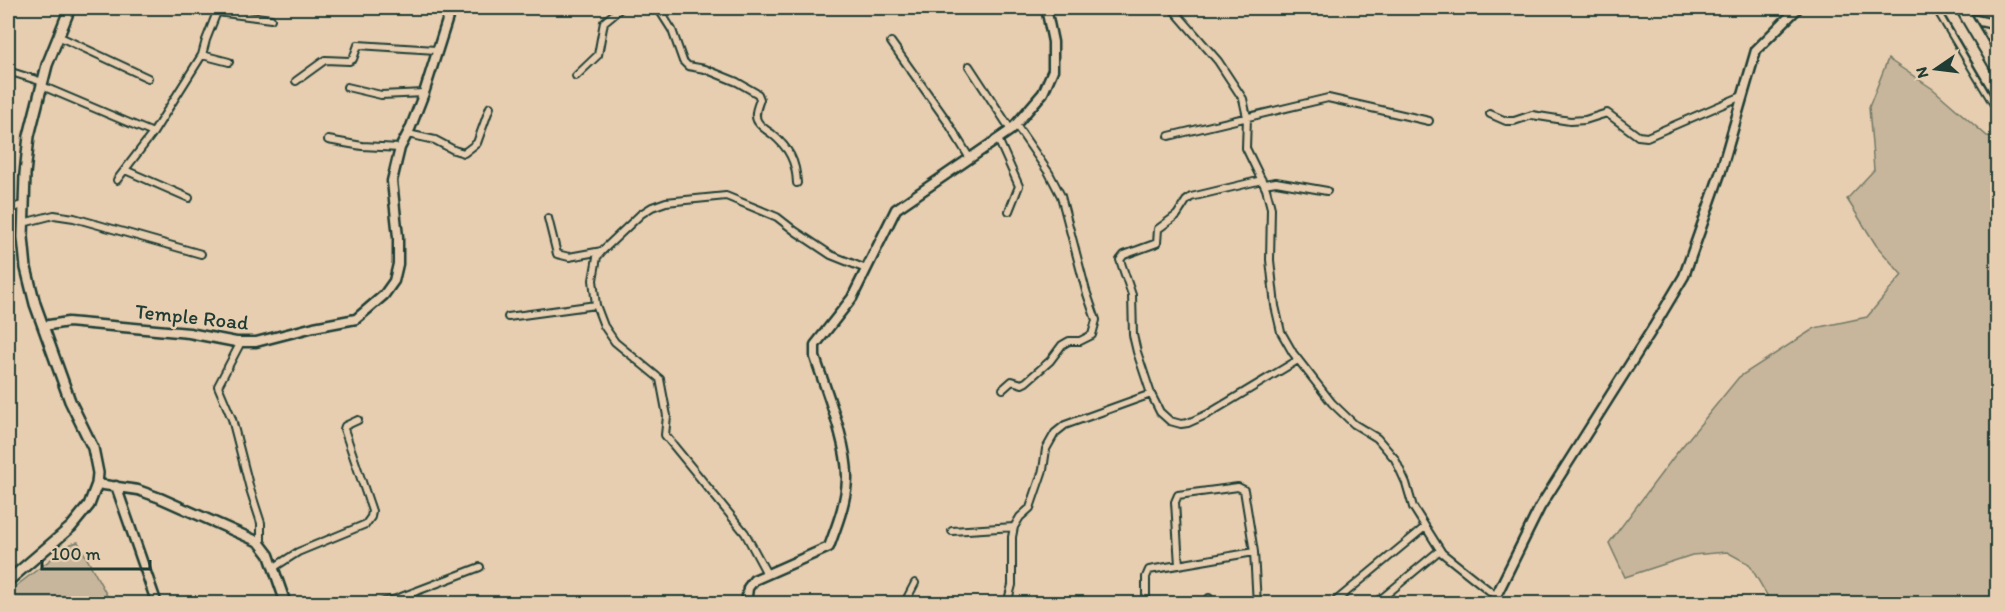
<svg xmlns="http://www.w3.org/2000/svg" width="2005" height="611" font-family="Itim,sans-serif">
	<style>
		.green { fill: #c7b69b; stroke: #737a68; stroke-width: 1.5 }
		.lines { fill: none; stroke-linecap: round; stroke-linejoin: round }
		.street-casing { stroke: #1f3d34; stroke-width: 10 }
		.secondary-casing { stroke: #1f3d34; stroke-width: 13 }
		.primary-casing { stroke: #1f3d34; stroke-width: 14 }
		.street { stroke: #e8ceb0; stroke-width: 6 }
		.secondary { stroke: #e8ceb0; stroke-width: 8 }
		.primary { stroke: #e8ceb0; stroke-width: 9 }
		.highway-bridge-casing { stroke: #1f3d34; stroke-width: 15; stroke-linecap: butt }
		.highway-bridge { stroke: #e8ceb0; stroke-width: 10 }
		.labels { text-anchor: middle; stroke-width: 5; stroke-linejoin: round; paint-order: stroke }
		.street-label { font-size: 21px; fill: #1f3d34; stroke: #e8ceb0 }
	</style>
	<rect width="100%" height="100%" fill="#e8ceb0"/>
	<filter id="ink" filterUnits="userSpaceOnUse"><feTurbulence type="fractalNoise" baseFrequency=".0167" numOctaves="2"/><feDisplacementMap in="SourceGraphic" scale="12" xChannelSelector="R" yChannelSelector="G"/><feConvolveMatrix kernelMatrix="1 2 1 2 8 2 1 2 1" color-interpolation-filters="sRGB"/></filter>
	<g filter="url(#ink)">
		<path class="green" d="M1888 59 1933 89 1987 136 1997 137V603H1765L1767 595 1749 564 1727 552 1692 555 1625 577 1609 543 1676 454 1739 377 1815 328 1867 317 1902 275 1876 245 1847 199 1874 170 1869 107Z
			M78 542 111 603H8V592L71 544Z"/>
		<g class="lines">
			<defs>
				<path id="street" d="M204 8 217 12 271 19
					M658 8 672 30 683 61 688 66 705 69 737 82 758 94 760 99C758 106 753 115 758 122 761 127 768 131 772 134 789 148 796 161 797 183
					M1172 8 1218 61 1243 99 1247 117 1246 148 1266 189 1271 208 1270 260 1275 306 1281 332 1293 353 1332 403 1354 424 1377 438 1395 459 1406 483 1413 507 1442 553 1506 604
					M1936 8 1998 111
					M1995 8 1998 11
					M217 12 206 40 202 55 229 62
					M58 36 148 78
					M891 42 947 121 969 157
					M969 66 1011 130
					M8 71 43 82
					M576 76 598 55 604 22 621 8
					M296 81 325 60 349 61 353 59 358 45 436 50
					M42 86 153 133
					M347 87 381 95 424 93
					M1490 114 1506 121H1514L1532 115 1570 121 1585 120 1607 113 1638 136 1647 137 1742 96
					M408 134 435 140 454 150 464 153 477 143 490 107
					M1169 136 1328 98 1429 121
					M998 139 1019 186 1009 211
					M328 140 362 146 400 148
					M125 170 189 198
					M117 180 153 133 202 55
					M1262 180 1191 197 1186 201 1177 215 1158 229 1157 243 1124 255 1120 260 1132 295 1133 335 1137 352 1151 394 1160 412 1170 421 1181 424 1188 423 1208 414 1298 360
					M1264 184 1276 182 1327 191
					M8 209 23 205
					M548 218 557 254 569 257 602 251
					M23 223 54 215 74 218 201 254
					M508 317 596 305
					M241 342 218 386 232 419 250 489 261 523V544
					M1003 389 1012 381 1022 384 1026 382 1050 361 1062 345 1069 341H1080L1092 335 1096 320 1086 291 1061 196 1049 173 1016 125
					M952 531 1014 527
					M1179 565 1175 502 1178 495 1238 487 1244 490 1254 552 1257 604
					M273 568 298 552 366 524 371 517 372 511 344 429 345 426 358 420
					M767 574 745 533 665 435 667 416 660 379 615 342 604 326 596 305 593 280 597 257 602 251 641 214 652 207 666 202 726 196 777 217 795 231 831 255 866 269
					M1209 598V604
					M376 604 396 599 480 567
					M904 604 915 583
					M1007 604 1012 585V537L1014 527 1020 517 1030 508 1043 470 1046 449 1055 433 1065 425 1151 394
					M1146 604V577L1149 570 1254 552
					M1332 604 1425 527
					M1375 604 1440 550"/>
				<path id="secondary" d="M1935 8 1962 17 1998 25
					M43 326 68 322 189 333 236 342H256L314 327 356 319 384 295 394 281 398 264V237L392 181 400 148 410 129 424 93 451 8
					M97 484 138 490 160 498 259 542 269 555 286 604
					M116 486 157 604
					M746 604 748 588 754 580 829 547C837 525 846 503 847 479 848 444 826 391 815 357V345L852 298 896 209 1011 130 1043 93 1053 70V42L1046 8
					M1492 604 1540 507 1653 328 1684 276 1721 171 1756 50 1798 8"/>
				<path id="primary" d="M8 581 71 527 89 505 97 484 98 473 93 448 70 401 35 304 26 268 23 237 25 174 29 136 47 65 70 8"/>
			</defs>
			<use href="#street" class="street-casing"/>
			<use href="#secondary" class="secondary-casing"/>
			<use href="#primary" class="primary-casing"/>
			<use href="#street" class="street"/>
			<use href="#secondary" class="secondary"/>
			<use href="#primary" class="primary"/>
			<defs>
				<path id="highway-bridge" d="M1947 8 1998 95
					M1961 8 1998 71"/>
			</defs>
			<use href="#highway-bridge" class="highway-bridge-casing"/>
			<use href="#highway-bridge" class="highway-bridge"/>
		</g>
	</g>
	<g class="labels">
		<g class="street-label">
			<text transform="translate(192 317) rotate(6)" y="7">Temple Road</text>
		</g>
	</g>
	<rect width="2005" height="611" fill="none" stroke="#e8ceb0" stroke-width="30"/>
	<rect x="15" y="15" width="1975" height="581" fill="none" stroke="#1f3d34" stroke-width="2" filter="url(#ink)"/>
	<g transform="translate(1936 69) rotate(256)" stroke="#e8ceb0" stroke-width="4.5" paint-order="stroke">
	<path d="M0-4.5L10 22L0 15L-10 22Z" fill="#1f3d34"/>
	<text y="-9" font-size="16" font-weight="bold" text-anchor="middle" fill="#1f3d34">N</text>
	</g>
	<path d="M42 560v9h108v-9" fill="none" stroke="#1f3d34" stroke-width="3"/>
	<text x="51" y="560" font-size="18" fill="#1f3d34" stroke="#e8ceb0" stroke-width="4.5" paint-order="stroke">100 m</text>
</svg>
